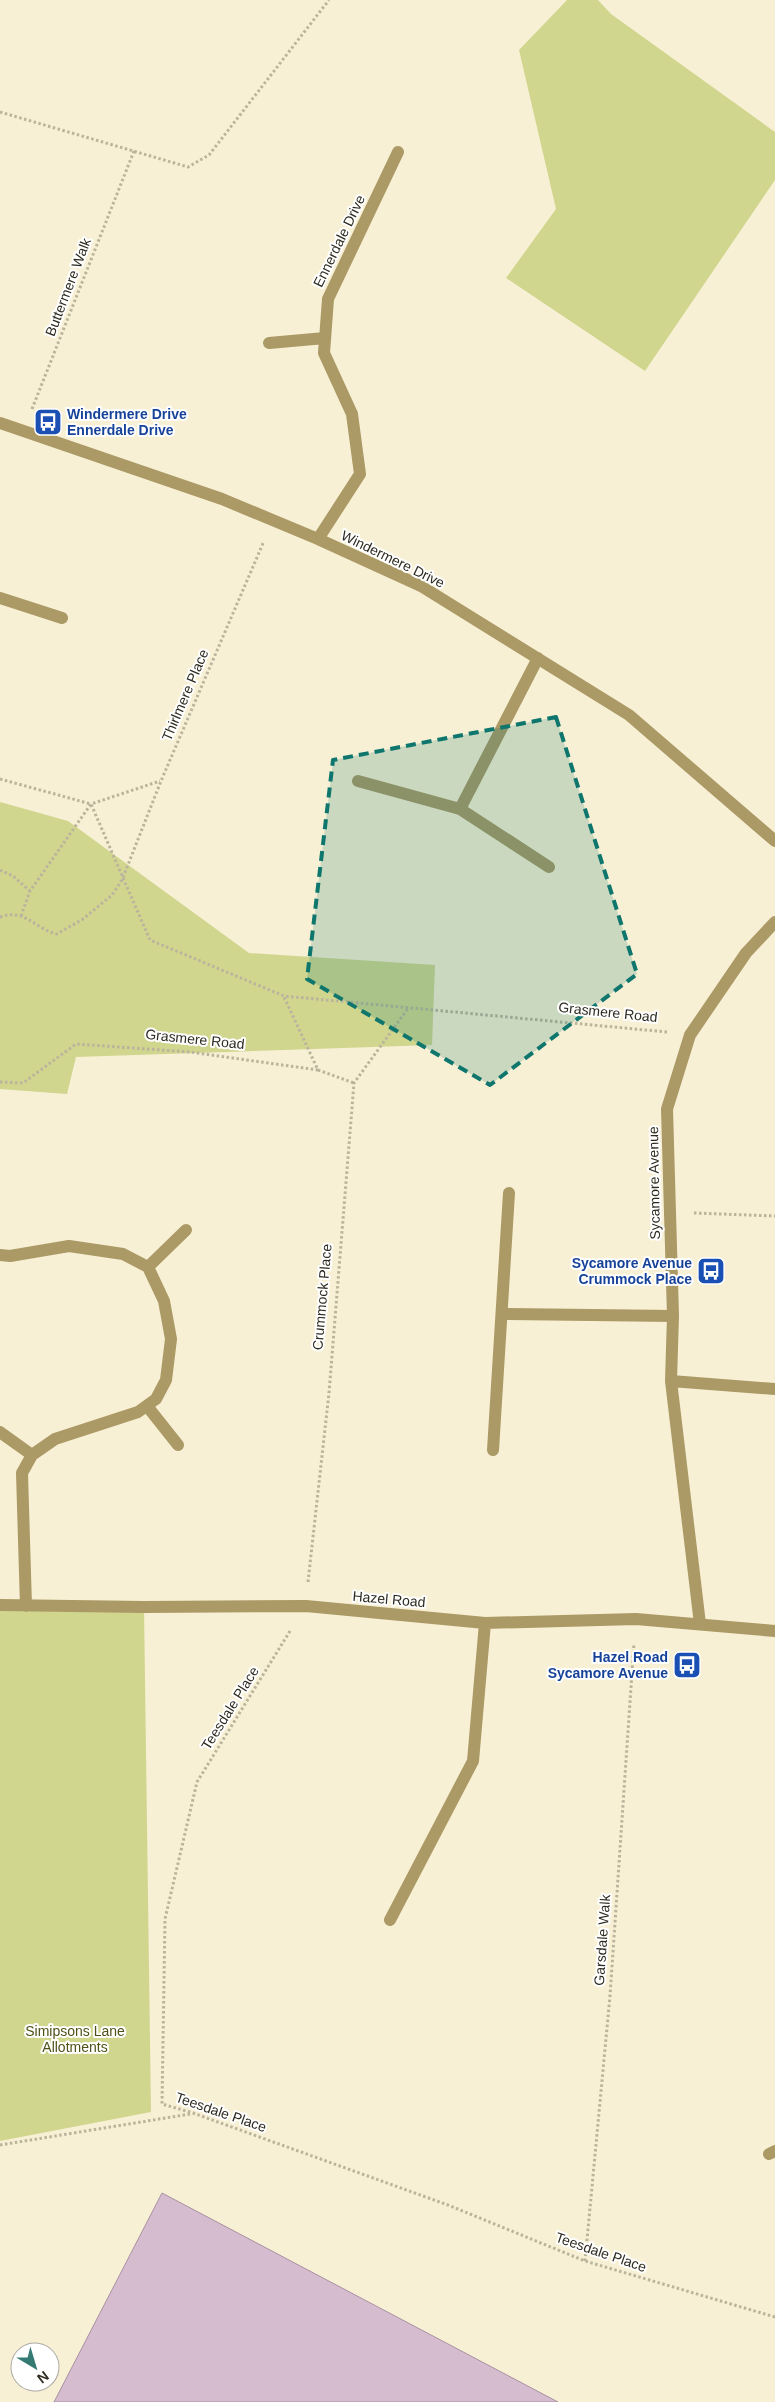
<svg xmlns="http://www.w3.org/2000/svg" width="775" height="2402" font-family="Arial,sans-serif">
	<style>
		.green { fill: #d1d68f }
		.building { fill: #d5bcce; stroke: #a891a2 }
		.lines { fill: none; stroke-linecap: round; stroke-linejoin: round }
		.path { stroke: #bab49d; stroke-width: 3; stroke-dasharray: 2.5 2.5; stroke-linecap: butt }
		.street { stroke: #ab9966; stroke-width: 12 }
		.marked { fill: #0f766e; fill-opacity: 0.2; stroke: #0f766e; stroke-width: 4; stroke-dasharray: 10 6; stroke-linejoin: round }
		.labels { text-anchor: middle; stroke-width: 4; stroke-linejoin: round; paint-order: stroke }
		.street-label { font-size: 14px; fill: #2d2a1f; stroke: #fff }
		.transit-label { font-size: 14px; font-weight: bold; fill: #164399; stroke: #fff; text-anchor: end }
		.park-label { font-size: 14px; fill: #4f5117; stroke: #fff }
	</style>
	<rect width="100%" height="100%" fill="#f8f0d4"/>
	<path class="green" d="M567 0H598L611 14 775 132V180L645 371 506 278 556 209 519 50Z
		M0 802 68 821 249 953 435 965 432 1045 76 1057 67 1094 0 1089Z
		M0 1605 144 1607 151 2112 0 2141Z"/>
	<path class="building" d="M162 2193 558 2402H54Z"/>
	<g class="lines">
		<path class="path" d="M0 112 188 167 209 155 329 0
			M32 409 134 151
			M0 779 91 804 150 940 284 996 667 1032
			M0 870 13 876 30 891
			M21 916 30 891 91 804 160 781
			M0 917C25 908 35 929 57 934L83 919 112 895 122 880 161 781 264 541
			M318 1070 354 1083
			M0 1082 23 1083 76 1044 190 1052 318 1070 284 997
			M694 1213 775 1216
			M308 1582 329 1393 354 1083 409 1007
			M290 1631 197 1782 165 1919 162 2104 193 2113 448 2205 585 2261 775 2317
			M0 2145 190 2114
			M585 2261 610 1996 634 1643"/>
		<path class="street" d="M269 343 325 338
			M0 423 222 499 318 539 421 586 629 715 775 841
			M318 539 360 474 352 414 324 353 328 299 398 152
			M0 598 62 618
			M358 781 460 809 549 867
			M460 809 538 658
			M0 1255 10 1256 69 1246 123 1254 148 1267 164 1301 171 1339 166 1380 156 1399 138 1412 55 1439 32 1455 22 1473 26 1606
			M148 1267 186 1230
			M502 1314 673 1316
			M671 1381 775 1389
			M147 1406 178 1445
			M0 1432 32 1455
			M493 1450 509 1193
			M0 1605 144 1607 306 1606 485 1623 636 1619 775 1631
			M700 1624 671 1381 673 1316 667 1109 690 1035 746 953 775 922
			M390 1920 473 1761 485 1623
			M769 2154 775 2151"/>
	</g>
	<path class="marked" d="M556 717 637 974 490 1085 307 979 333 760Z"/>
	<defs>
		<symbol id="bus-square" viewBox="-11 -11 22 22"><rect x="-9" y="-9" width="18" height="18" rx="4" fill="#1a4fb4" stroke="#fff"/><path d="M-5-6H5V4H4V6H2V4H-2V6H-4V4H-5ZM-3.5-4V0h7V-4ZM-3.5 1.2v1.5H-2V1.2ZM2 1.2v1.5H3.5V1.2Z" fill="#fff"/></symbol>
	</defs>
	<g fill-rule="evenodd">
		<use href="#bus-square" x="32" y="406" width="32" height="32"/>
		<use href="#bus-square" x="695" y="1255" width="32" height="32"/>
		<use href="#bus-square" x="671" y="1649" width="32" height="32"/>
	</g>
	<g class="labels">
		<g class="street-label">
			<text transform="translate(339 241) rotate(-64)" y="5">Ennerdale Drive</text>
			<text transform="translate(68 287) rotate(-69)" y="5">Buttermere Walk</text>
			<text transform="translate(393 559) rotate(26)" y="5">Windermere Drive</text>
			<text transform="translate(185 695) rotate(-67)" y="5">Thirlmere Place</text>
			<text transform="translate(608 1012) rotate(6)" y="5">Grasmere Road</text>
			<text transform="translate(195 1039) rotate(6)" y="5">Grasmere Road</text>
			<text transform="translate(654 1183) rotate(-91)" y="5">Sycamore Avenue</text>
			<text transform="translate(322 1297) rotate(-85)" y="5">Crummock Place</text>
			<text transform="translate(389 1599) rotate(5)" y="5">Hazel Road</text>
			<text transform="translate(230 1708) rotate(-58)" y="5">Teesdale Place</text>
			<text transform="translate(602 1940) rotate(-86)" y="5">Garsdale Walk</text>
			<text transform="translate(221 2112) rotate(19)" y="5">Teesdale Place</text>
			<text transform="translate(601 2252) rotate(19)" y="5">Teesdale Place</text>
		</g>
		<g class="transit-label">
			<text x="67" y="419" text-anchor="start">Windermere Drive<tspan x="67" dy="16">Ennerdale Drive</tspan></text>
			<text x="692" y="1268">Sycamore Avenue<tspan x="692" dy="16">Crummock Place</tspan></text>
			<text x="668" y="1662">Hazel Road<tspan x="668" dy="16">Sycamore Avenue</tspan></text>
		</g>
		<g class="park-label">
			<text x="75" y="2036">Simipsons Lane<tspan x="75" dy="16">Allotments</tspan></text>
		</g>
	</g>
	<g transform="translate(35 2367) rotate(142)"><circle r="24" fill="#ffffff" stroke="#abaaa5"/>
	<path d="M0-4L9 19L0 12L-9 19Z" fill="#357b73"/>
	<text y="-8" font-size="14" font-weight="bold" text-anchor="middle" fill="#2d2a1f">N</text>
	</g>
</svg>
